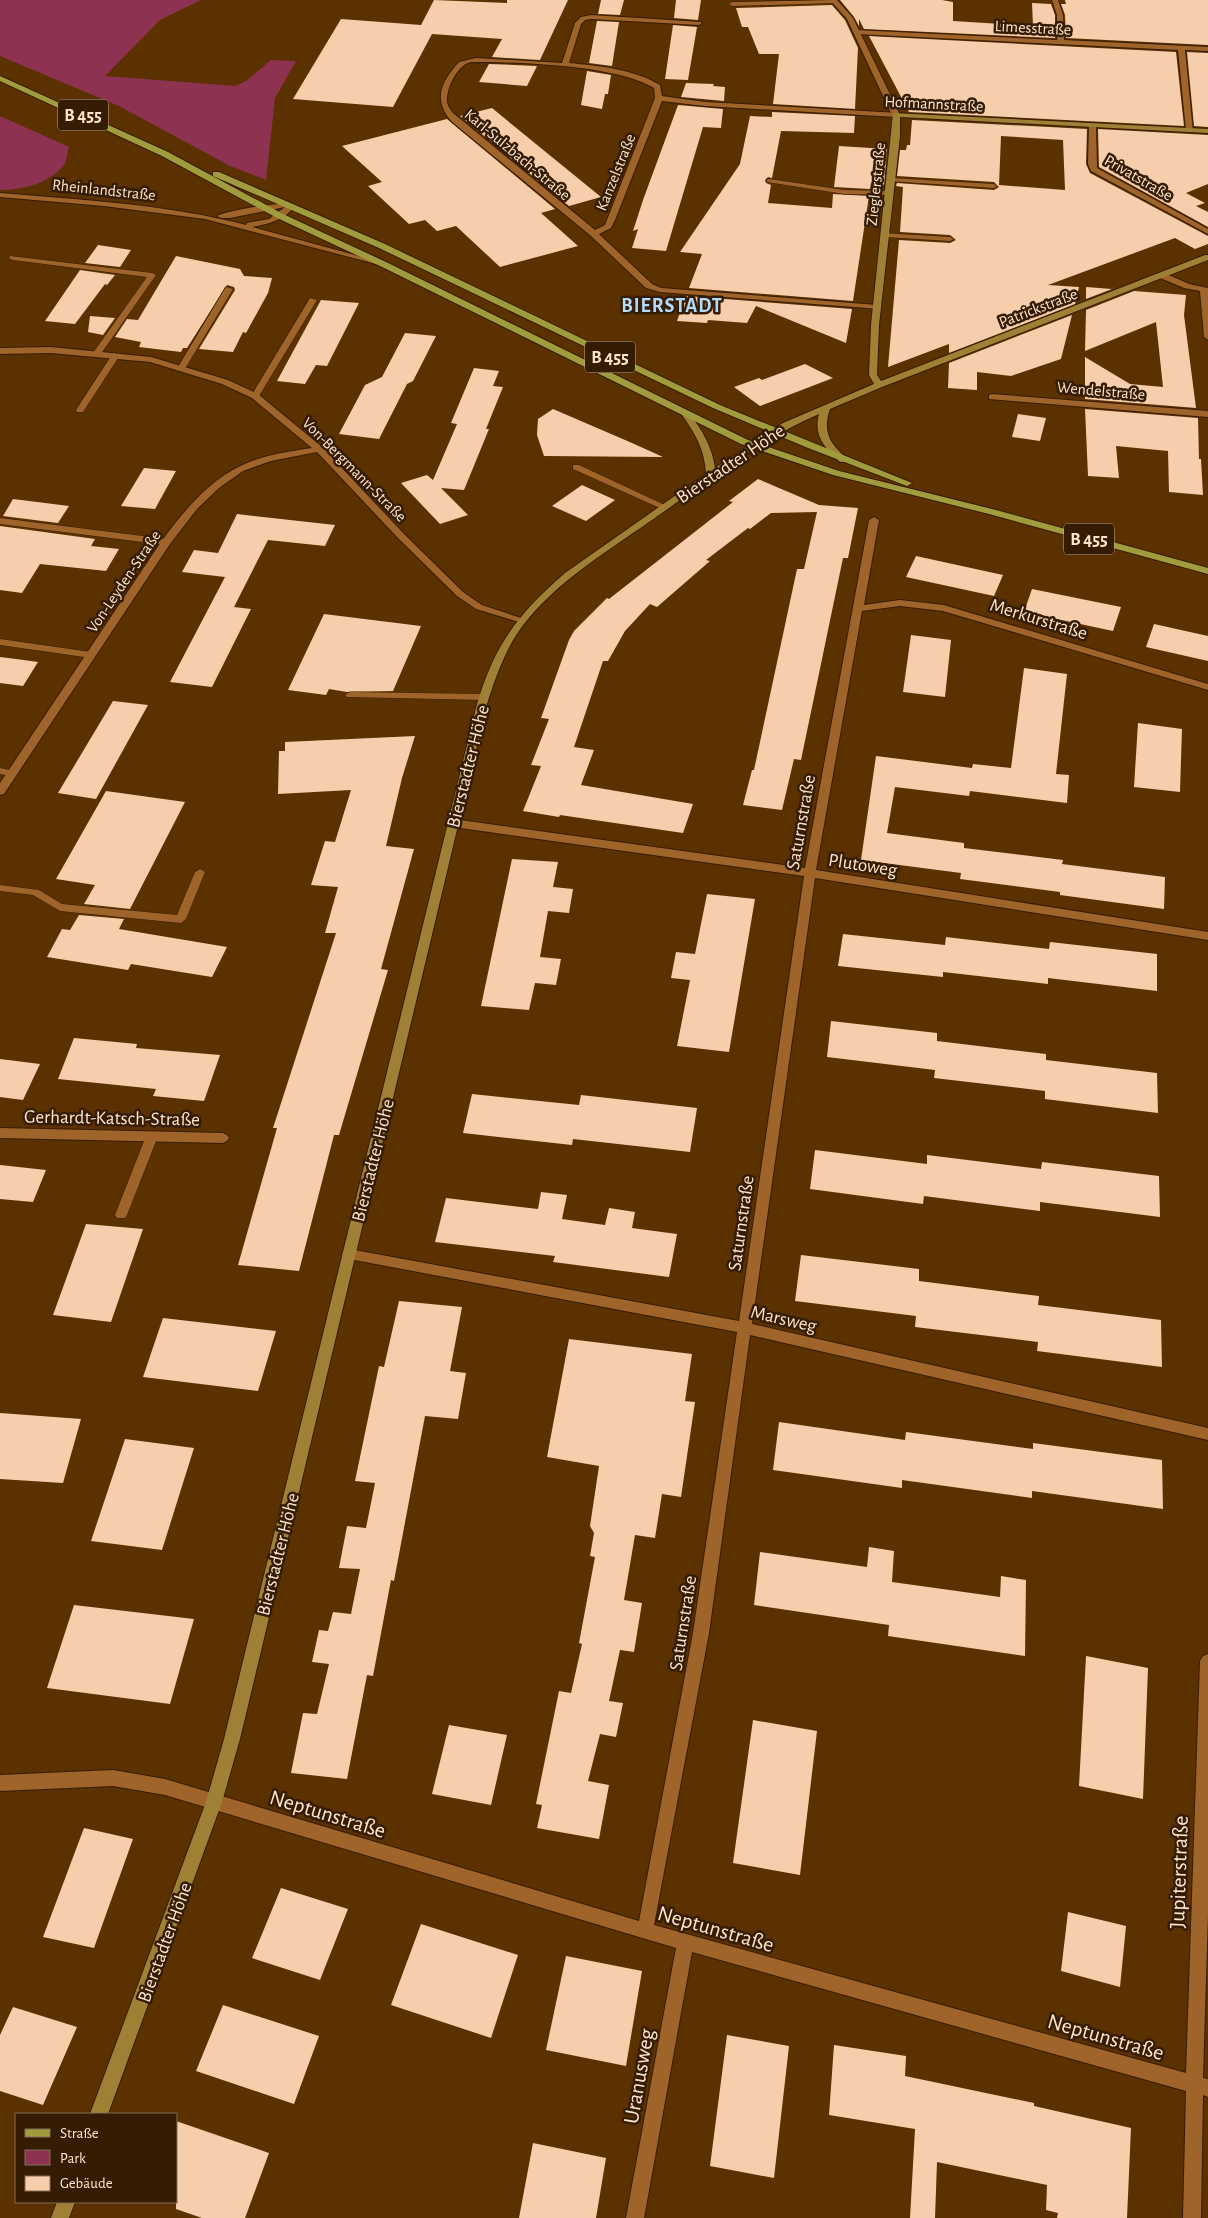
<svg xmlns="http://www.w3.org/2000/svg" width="1208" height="2218" font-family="'Alegreya Sans',sans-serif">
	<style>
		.green { fill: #8e3251 }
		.building { fill: #f6ceab; fill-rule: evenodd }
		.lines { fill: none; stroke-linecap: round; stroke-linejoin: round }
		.service-casing { stroke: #381c00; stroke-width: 1 }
		.minor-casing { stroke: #381c00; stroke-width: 2 }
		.tertiary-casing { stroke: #381c00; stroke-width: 2 }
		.secondary-casing { stroke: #381c00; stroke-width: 2 }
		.primary-casing { stroke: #381c00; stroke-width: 2 }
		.service { fill: #9e642a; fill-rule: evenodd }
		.minor { fill: #9e642a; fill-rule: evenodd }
		.tertiary { fill: #9e642a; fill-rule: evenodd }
		.secondary { fill: #9f8034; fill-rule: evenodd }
		.primary { fill: #a09c3e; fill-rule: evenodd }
		.labels { text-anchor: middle; stroke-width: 5; stroke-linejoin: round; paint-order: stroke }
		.far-street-label { font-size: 16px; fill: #fee3cd; stroke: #351d05 }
		.shield { fill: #351d05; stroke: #c2a891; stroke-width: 1 }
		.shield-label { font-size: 18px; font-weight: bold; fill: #fee3cd }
		.street-label { font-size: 19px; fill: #fee3cd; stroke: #351d05 }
		.far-district-label { font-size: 20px; font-weight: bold; letter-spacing: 1px; fill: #b3dafa; stroke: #351d05 }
		.near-street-label { font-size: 22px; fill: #fee3cd; stroke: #351d05 }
	</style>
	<rect width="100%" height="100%" fill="#5b3100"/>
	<path class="green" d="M0 0H201L160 20 105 76 235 86 246 81 271 60 296 61 275 98 266 180 230 166 119 106 0 56Z
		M0 116 69 147C67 153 67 162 63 166 48 184 22 190 0 190Z"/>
	<path class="building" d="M434 0 507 3V0H568L540 60 492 57 502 39 432 34 393 107 293 99 341 19 421 25Z
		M601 0H624L620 15 598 14Z
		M676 0H701L698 20 674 18Z
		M840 0H942L953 2V21L1033 26 1032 3 1051 4 1055 15V38L864 29 859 19V26L854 17Z
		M1065 0H1208V45L1066 38 1065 15 1061 4H1066Z
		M832 5 845 20 858 48 855 109 773 104 779 54H759L748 27H742L736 8Z
		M597 21 619 22 612 66 589 63Z
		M673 25 697 27 688 80 665 79Z
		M869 36 1176 52 1184 126 909 112Z
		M1187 52 1208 53V127L1194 126Z
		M489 64 514 65 537 66 527 86 479 82Z
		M587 71 611 75 608 94H605L602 109 581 105Z
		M686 83 714 84 713 86 725 87 724 101 681 97Z
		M678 105 723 109 721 128 703 127 666 251 632 248 638 229 633 231 643 200Z
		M492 108 520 131 601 197 569 206 460 116Z
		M772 112 855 116 854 133 781 131 772 178 768 177 765 180 766 183 771 185 768 203 832 208 833 194 869 196 853 301 689 288 702 254 680 252 740 164 750 116 772 117Z
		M447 119 555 209 541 213 578 246 500 267 456 226 437 231 425 220 409 224 368 186 382 182 342 146Z
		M912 120 1087 129 1086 164 1090 173 1208 236V244L1195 249 1175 238 1048 285 1079 287 1075 304 949 353V344L888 367 899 240 950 243 956 240 950 235 900 232 903 187 896 186 897 183 994 190 999 187 994 182 897 176 900 150H906L907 145H910ZM1001 136 1063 140 1065 190 999 185Z
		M1098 129 1208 135V184L1186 193 1205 203 1196 206 1208 212V227L1099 167Z
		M839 146 887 149 884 185 871 183 870 189 834 187Z
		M98 245 131 250 120 267 85 263Z
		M176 256 240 269 244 276 272 278 268 293 246 333 243 332 233 352 199 349 235 290 234 287 227 285 187 348H183L181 352 139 347 141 342 115 337 127 319 138 320Z
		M80 270 115 275 107 285 105 284 75 324 45 321Z
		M1086 287 1112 289 1086 299Z
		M1134 291 1186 295 1184 315 1196 408 1085 399V357L1130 384 1163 387 1156 322 1085 351 1086 310Z
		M686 296 852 309 846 343 756 306 747 323 708 320 707 323 677 321Z
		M321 300 359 303 327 366 316 365 305 384 277 381Z
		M1072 315 1061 359 1011 376 977 372V390L948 388 949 363Z
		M90 316 115 318 103 335 88 332Z
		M405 333 436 336 413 381 407 384 379 439 339 434 365 385 382 377Z
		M805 364 833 378 760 406 734 387 759 378 762 380Z
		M474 368 499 371 493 386 503 387 486 429H489L464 490 441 488 468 515 440 524 401 483 427 475 433 480 457 424 451 423Z
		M553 409 632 443 663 457 544 456 537 435 538 419Z
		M1085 409 1198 418 1199 459H1201L1203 495 1169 492 1168 451 1116 446 1119 478 1088 476Z
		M1018 414 1046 418 1040 441 1012 437Z
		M144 468 176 471 155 509 121 506Z
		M758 479 819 505 858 508 848 558H843L801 760 794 759 782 810 743 805 752 770H754L797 569H804L817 512 771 513 750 529 748 528 706 560 710 561 657 607 650 604 625 631 608 661H603L574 747 594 750 581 785 693 804 683 833 560 815 559 817 523 811 541 766 531 765 549 719 541 718 569 640 574 631 607 598 609 599 733 502 729 501Z
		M582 485 615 500 586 521 552 506Z
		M13 499 69 506 58 523 3 516Z
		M237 514 335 525 325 546 268 540 234 607 251 609 212 687 170 682 225 577 182 572 194 550 218 553Z
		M0 526 95 539 91 546 119 549 106 571 40 564 22 593 0 590Z
		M916 556 1003 575 994 596 906 577Z
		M1032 589 1121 607 1113 631 1024 612Z
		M324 614 421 626 393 691 347 692 329 689 326 695 288 690Z
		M1154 624 1208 636V661L1146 647Z
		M911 635 951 640 945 697 903 692Z
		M0 657 16 659 38 662 23 686 0 683Z
		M1024 668 1067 674 1056 774 1069 775 1067 803 970 791 969 796 895 787 887 833 964 843V848L1063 860 1062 864 1165 877 1164 909 1060 895V892L960 879 961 873 861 860 876 756 972 768 973 764 1011 768Z
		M113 701 148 705 96 799 58 793Z
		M1138 723 1182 729 1180 792 1134 787Z
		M415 736 402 778 386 846 414 849 381 969 388 970 339 1135H334L299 1271 238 1265 277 1128H273L336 933H325L338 887 311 885 325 841 335 842 351 790 278 794 279 751H285V742Z
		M106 791 185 802 130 909 84 904 95 885 56 879Z
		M512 859 558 862 553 887 573 889 569 913 548 911 540 957 561 959 556 985 535 983 529 1010 481 1006Z
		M707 894 755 899 729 1052 677 1046 690 980 671 978 676 952 695 954Z
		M79 915 124 919 119 929 227 947 212 977 131 964 128 970 47 957 62 929 70 930Z
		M843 934 945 945 946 937 1049 949 1050 942 1157 954V991L1048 978V984L943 972V977L838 966Z
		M831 1021 937 1033V1041L1046 1054V1060L1157 1073 1158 1113 1045 1099V1091L934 1078 935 1070 827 1057Z
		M74 1038 137 1044 136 1048 220 1055 204 1101 153 1096 156 1089 58 1079Z
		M0 1059 40 1064 23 1100 0 1097Z
		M472 1094 579 1105 581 1095 697 1108 690 1152 573 1139 572 1145 463 1133Z
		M815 1150 927 1164V1155L1041 1169 1042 1162 1159 1176 1160 1217 1040 1202V1211L924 1196 923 1204 810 1189Z
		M0 1165 46 1170 33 1202 0 1199Z
		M541 1192 567 1195 562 1219 605 1225 609 1208 635 1212 632 1228 677 1234 669 1277 553 1262 555 1256 435 1242 446 1198 538 1209Z
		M86 1224 143 1229 111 1322 53 1315Z
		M801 1255 919 1269V1281L1039 1296 1038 1305 1161 1320 1162 1367 1037 1351 1038 1342 915 1327 916 1316 795 1301Z
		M399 1301 462 1307 450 1371 466 1373 458 1419 425 1416 394 1581 391 1580 373 1676 367 1675 347 1779 291 1773 303 1713 317 1714 329 1664 312 1662 319 1630 328 1631 333 1612 351 1614 360 1569 339 1568 347 1526 366 1528 375 1483 355 1481 379 1366 384 1367Z
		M163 1318 276 1331 258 1391 143 1377Z
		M569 1339 692 1354 685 1401 695 1402 681 1497 662 1494 655 1538 635 1535 624 1600 642 1603 634 1652 620 1650 609 1701 623 1703 616 1737 600 1734 588 1781 609 1785 599 1839 537 1828 542 1805 536 1804 559 1691 571 1693 582 1644 579 1643 595 1557 590 1556 594 1533 590 1526 599 1466 547 1457Z
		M0 1413 81 1419 63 1483 0 1479Z
		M779 1422 905 1440 906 1432 1033 1449V1443L1162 1460 1163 1509 1032 1491V1498L902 1480V1488L773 1470Z
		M125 1439 194 1448 162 1550 91 1541Z
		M869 1547 894 1551 892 1582 1000 1597 1001 1576 1026 1580 1025 1656 888 1636 889 1625 754 1605 760 1552 867 1567Z
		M74 1605 194 1619 170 1704 47 1688Z
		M1086 1656 1148 1668 1143 1799 1079 1786Z
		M753 1720 817 1731 800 1875 733 1863Z
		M449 1725 507 1735 491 1805 432 1794Z
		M84 1828 133 1839 94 1948 43 1937Z
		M281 1888 348 1909 320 1980 252 1958Z
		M1068 1912 1126 1926 1120 1987 1061 1971Z
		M421 1924 518 1955 491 2038 391 2005Z
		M566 1956 642 1971 626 2066 546 2050Z
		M223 2005 319 2036 294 2104 196 2071Z
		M13 2007 77 2027 43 2105 0 2091V2035Z
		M727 2035 789 2046 774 2178 710 2166Z
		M834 2045 906 2056 905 2076 1034 2103V2106L1131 2128 1127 2218H1057L1058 2213 1046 2210 1047 2185 937 2162 935 2218H910L915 2129 829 2115Z
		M176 2121 269 2153 245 2218H202L176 2209Z
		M533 2143 606 2158 596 2218H519Z"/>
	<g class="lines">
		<defs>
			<path id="service" d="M835 0 837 1V3L732 6 729 4 732 2Z
				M891 178 994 184 997 186 994 188 889 181 888 180Z
				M769 179 844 190 889 191 892 193 889 195 844 194 767 182V180Z
				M882 233 950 237 954 239 950 241 885 237H882Z
				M10 256 152 273 156 275 100 355H97L93 353 147 277 13 260 9 258Z
				M226 287 233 289 186 367 179 369 178 367Z
				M310 298 317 300 259 396 252 398 251 396Z
				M113 353 120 355 83 412H77L76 410Z
				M573 465H579L669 507 665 510 662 509 573 469Z
				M0 518 166 539 170 542 166 545 0 524Z
				M0 639 91 652 96 655 91 658 0 645Z
				M350 692 484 694 489 697 484 700 347 697 345 695Z
				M0 768 15 771 17 773 12 776 0 774Z
				M200 869 205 872 186 919 181 923 60 911 33 895 0 891V885L39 890 62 904 177 915 195 872Z
				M152 1132 156 1133 158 1136 127 1215 125 1218H117L115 1215 146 1136 148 1133Z"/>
			<path id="minor" d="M1052 0H1058L1063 15 1064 40 1208 47V51L1185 50 1193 132 1186 130 1178 50 856 34 853 32 856 30 1057 40V15Z
				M591 15 701 22 702 23 699 25 591 19 585 20 581 24 569 63C600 66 633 69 660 85L662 96 705 102 899 113 900 115 896 117 705 106 662 101 615 220 611 228 599 234 652 284 661 288 877 305 881 307 880 309 660 292 646 288 591 236 451 121C433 99 441 82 459 62L476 58 562 63 575 23 581 17ZM472 62C518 62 616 65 654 88L655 98 605 225 595 230 453 113C449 108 446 103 447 98 448 85 459 63 472 62Z
				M1089 123 1096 125 1097 168 1208 229V234L1091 171 1088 164Z
				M0 193C82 200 166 204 246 225L247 223 269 219 285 207 230 218H221L217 216C225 211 287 200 295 205 286 220 268 224 252 227L384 263 380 265 205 219 104 206 0 197Z
				M1158 273H1164L1189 284 1208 288V340L1204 337 1200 291 1184 288 1158 277Z
				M51 347 151 357 228 380 258 394 322 447 404 534 463 592 482 605 527 620 522 623 476 609 457 596 398 538 317 452 271 461 243 471 219 488 197 509 170 544 4 794 0 795V783L161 542C185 509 213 475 252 461 271 454 292 451 312 448L252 398 222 384 150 362 51 353 0 354V348Z
				M992 394 1208 411V417L989 399V395Z
				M874 517 879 520 864 605 900 600 944 605 1208 684V690L943 611 900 606 862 611 816 870 1208 932V940L815 878 752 1324 1208 1428V1440L750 1335 709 1633 654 1925 1186 2073 1200 1661 1203 1656 1208 1654V1914L1203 2078 1208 2079V2097L1203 2095 1201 2218H1183L1186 2091 692 1952 644 2218H626L676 1948 165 1795 113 1786 0 1791V1775L113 1770 165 1779 639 1921 693 1633 737 1332 349 1259 344 1258 342 1254 344 1250 349 1249 739 1321 804 876 453 827 447 823 453 819 805 868 869 520Z
				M0 1128 223 1133 227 1135 229 1138 227 1141 223 1143 0 1138Z"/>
			<path id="tertiary" d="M830 0H837L853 18 900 115 899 117 892 115 847 19Z"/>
			<path id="secondary" d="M893 113 1208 129V133L900 117V136L879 325 877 375 881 381 1205 255H1208V260L882 387 830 409C822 432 830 443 846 458V462H840C825 448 813 436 819 414 761 439 711 479 659 515 614 547 564 576 528 619 507 644 497 673 487 704L240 1739 222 1802 108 2114H90L206 1802 224 1739 477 704C495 644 518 614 565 573L706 474C705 450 695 433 682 415L683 413H689C702 430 712 446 715 468L783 423 874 384 869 375 871 325Z
				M57 2202H75L69 2218H51Z"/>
			<path id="primary" d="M0 76 168 152 283 214 386 262 748 440 839 471 996 510 1208 568V574L989 514 833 475 741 444 380 266 277 218 162 156 0 81Z
				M213 172H219L385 244 720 405 912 483 907 486 808 448 713 408 379 248 213 176Z"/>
		</defs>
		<use href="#service" class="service-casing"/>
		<use href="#minor" class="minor-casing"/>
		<use href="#tertiary" class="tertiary-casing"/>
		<use href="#secondary" class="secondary-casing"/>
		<use href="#primary" class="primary-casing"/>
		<use href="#service" class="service"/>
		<use href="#minor" class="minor"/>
		<use href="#tertiary" class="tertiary"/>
		<use href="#secondary" class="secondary"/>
		<use href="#primary" class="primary"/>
	</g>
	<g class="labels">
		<g class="far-street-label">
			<text transform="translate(1033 27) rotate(3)" y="6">Limesstraße</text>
			<text transform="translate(934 103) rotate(3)" y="6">Hofmannstraße</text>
			<text transform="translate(518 154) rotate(40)" y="6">Karl-Sulzbach-Straße</text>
			<text transform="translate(615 172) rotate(-68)" y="6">Kanzelstraße</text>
			<text transform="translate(1139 177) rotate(30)" y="6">Privatstraße</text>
			<text transform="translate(875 184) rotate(-84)" y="6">Zieglerstraße</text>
			<text transform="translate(104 189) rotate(6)" y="6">Rheinlandstraße</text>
			<text transform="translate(1038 307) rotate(-21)" y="6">Patrickstraße</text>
			<text transform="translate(1101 390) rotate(5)" y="6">Wendelstraße</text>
			<text transform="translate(355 469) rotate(45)" y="6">Von-Bergmann-Straße</text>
			<text transform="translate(123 581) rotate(-56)" y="6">Von-Leyden-Straße</text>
		</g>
		<g class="shield">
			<rect x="58" y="99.5" width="50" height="31" rx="4"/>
			<rect x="585" y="341.5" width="50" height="31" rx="4"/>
			<rect x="1064" y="523.5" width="50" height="31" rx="4"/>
		</g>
		<g class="shield-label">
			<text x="83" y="121">B 455</text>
			<text x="610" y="363">B 455</text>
			<text x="1089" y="545">B 455</text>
		</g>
		<g class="street-label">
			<text transform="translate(730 463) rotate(-34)" y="7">Bierstadter Höhe</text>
			<text transform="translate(1039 618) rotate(17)" y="7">Merkurstraße</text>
			<text transform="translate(467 766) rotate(-76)" y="7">Bierstadter Höhe</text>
			<text transform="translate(800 822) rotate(-80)" y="7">Saturnstraße</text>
			<text transform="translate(863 864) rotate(9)" y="7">Plutoweg</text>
			<text transform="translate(112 1117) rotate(1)" y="7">Gerhardt-Katsch-Straße</text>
			<text transform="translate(372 1160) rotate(-76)" y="7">Bierstadter Höhe</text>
			<text transform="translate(740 1223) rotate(-82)" y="7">Saturnstraße</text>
			<text transform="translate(784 1318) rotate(13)" y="7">Marsweg</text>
			<text transform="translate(277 1554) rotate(-76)" y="7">Bierstadter Höhe</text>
			<text transform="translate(682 1623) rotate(-81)" y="7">Saturnstraße</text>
			<text transform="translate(164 1942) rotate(-70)" y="7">Bierstadter Höhe</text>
		</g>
		<g class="far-district-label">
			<text x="672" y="312">BIERSTADT</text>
		</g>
		<g class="near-street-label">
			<text transform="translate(328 1813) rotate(17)" y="8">Neptunstraße</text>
			<text transform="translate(1178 1872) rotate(-88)" y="8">Jupiterstraße</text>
			<text transform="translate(716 1928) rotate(16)" y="8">Neptunstraße</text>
			<text transform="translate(1106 2036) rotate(16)" y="8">Neptunstraße</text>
			<text transform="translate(638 2076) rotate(-80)" y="8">Uranusweg</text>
		</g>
	</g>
	<rect x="15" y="2113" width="162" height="90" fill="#351d05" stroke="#856c55"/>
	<rect x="25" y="2129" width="25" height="8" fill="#a09c3e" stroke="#856c55"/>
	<text x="60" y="2138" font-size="15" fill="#fee3cd">Straße</text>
	<rect x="25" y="2150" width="25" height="15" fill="#8e3251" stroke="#856c55"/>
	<text x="60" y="2163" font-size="15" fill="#fee3cd">Park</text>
	<rect x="25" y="2176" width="25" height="15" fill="#f6ceab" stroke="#856c55"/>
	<text x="60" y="2188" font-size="15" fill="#fee3cd">Gebäude</text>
</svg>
